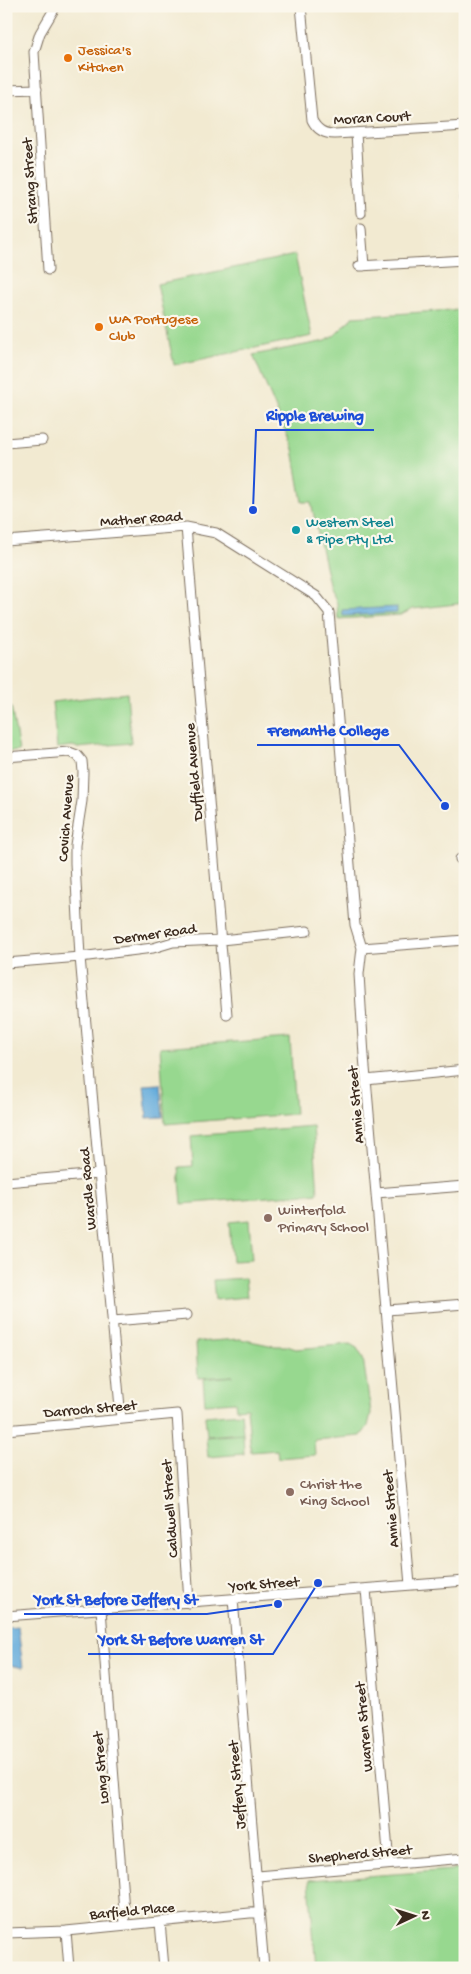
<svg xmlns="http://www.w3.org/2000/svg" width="471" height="1974" font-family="'Gochi Hand',sans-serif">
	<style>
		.green { fill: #97d88f; stroke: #698156 }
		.water { fill: #64abdb; stroke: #506a7c }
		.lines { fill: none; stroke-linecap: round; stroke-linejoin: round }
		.street-casing { stroke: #7b6d5d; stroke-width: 11 }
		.street { stroke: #fff; stroke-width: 9 }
		.food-dot { fill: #e8710a; stroke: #fbf7ec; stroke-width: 2 }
		.culture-dot { fill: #0f9aa8; stroke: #fbf7ec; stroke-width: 2 }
		.education-dot { fill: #8d6e63; stroke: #fbf7ec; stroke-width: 2 }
		.labels { text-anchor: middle; stroke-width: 4.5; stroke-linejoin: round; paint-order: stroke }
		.food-label { font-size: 15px; fill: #c56008; stroke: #fbf7ec; text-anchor: start }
		.street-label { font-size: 15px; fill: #3b2a1e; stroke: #fbf7ec }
		.culture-label { font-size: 15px; fill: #0d838f; stroke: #fbf7ec; text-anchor: start }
		.education-label { font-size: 15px; fill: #785e54; stroke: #fbf7ec; text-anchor: start }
		.leader { fill: none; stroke: #1d4ed8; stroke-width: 2 }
		.callout-dot { fill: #1d4ed8; stroke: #fbf7ec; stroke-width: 2 }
		.callout-label { font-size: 16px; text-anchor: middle; font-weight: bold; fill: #1d4ed8; stroke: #fbf7ec; stroke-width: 4.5; stroke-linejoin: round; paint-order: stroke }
	</style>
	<rect width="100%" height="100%" fill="#fbf7ec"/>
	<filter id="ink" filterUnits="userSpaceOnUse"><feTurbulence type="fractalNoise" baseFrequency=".02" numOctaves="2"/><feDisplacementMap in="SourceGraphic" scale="10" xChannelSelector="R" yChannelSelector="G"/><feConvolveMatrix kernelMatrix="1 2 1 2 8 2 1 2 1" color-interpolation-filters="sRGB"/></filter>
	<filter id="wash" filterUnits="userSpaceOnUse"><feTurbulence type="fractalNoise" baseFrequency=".0096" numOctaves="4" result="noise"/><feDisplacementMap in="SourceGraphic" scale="20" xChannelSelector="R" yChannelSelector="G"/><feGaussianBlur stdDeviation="1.12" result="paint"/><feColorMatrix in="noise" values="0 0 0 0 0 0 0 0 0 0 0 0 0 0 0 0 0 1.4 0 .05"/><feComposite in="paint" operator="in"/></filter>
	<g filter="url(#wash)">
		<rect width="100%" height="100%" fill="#f2ead1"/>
		<path class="green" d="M295 255 312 336 174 365 157 284Z
			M465 309V603L413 609 401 615 338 619 337 603 330 589 311 502H302L293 449 253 355 326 341 335 335 353 317Z
			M127 693 131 743 78 748 73 746 57 748 52 702Z
			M6 706H11L19 751 6 752Z
			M290 1038 295 1114 165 1124 160 1047Z
			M313 1126 318 1193 182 1204 179 1167 193 1166 191 1136Z
			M249 1220 252 1260 232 1261 229 1222Z
			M245 1278 247 1297 215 1300 213 1280Z
			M240 1339 274 1346H287L296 1349 350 1344 357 1348 363 1358 371 1413 368 1426 361 1436 314 1440 315 1455 278 1458 277 1450 251 1452 247 1408 236 1409 235 1402 205 1404 203 1379 233 1376 198 1378 196 1342Z
			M241 1413 243 1433 207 1436 205 1416Z
			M243 1434 244 1454 208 1457 206 1437Z
			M465 1869V1968H316L309 1880Z"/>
		<path class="water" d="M397 607V613L343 616 342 610Z
			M465 765V832H463L459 766Z
			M160 1084 163 1117 147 1118 144 1085Z
			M18 1627 23 1668 6 1664V1628Z"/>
	</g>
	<g filter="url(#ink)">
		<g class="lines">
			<defs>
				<path id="street" d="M301 6 312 120C317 130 324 134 335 134L465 126
					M6 90 37 89
					M356 133 361 213
					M464 198 465 199
					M361 228 364 266
					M359 266 465 260
					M48 270 34 52 40 33 56 6
					M6 443 42 440
					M186 527 227 1015
					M6 541 186 527 216 533 316 596 329 612 355 925 362 948 359 974 364 1056 410 1585
					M6 757 69 752 77 755 82 761 83 772 82 801 75 845V863L80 957 121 1419
					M460 859 465 860
					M362 948 465 940
					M6 963 80 957 153 948 173 942 221 940 307 931
					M366 1080 465 1070
					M6 1182 99 1174
					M376 1193 465 1186
					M387 1310 465 1304
					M113 1321 187 1315
					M6 1430 177 1414 189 1603
					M366 1589 389 1864
					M233 1599 264 1968
					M101 1609 125 1924
					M6 1616 465 1581
					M258 1876 465 1858
					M160 1922 164 1968
					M66 1931 69 1968
					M6 1933 66 1931 260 1912"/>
			</defs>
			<use href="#street" class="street-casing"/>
			<use href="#street" class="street"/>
		</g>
	</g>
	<g class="food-dot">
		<circle cx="68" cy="58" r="5"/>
		<circle cx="99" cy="327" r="5"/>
	</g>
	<circle class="culture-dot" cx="296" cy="530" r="5"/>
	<g class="education-dot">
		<circle cx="268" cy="1218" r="5"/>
		<circle cx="290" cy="1492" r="5"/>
	</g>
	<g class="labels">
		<g class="food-label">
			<text x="78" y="54">Jessica's<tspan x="78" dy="17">Kitchen</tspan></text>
			<text x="109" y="323">WA Portugese<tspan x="109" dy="17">Club</tspan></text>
		</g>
		<g class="street-label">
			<text transform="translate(372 117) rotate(-3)" y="5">Moran Court</text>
			<text transform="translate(29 181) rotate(-94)" y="5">Strang Street</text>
			<text transform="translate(141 518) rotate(-4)" y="5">Mather Road</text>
			<text transform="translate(193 772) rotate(-95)" y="5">Duffield Avenue</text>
			<text transform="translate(65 818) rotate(-86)" y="5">Covich Avenue</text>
			<text transform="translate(155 933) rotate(-8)" y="5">Dermer Road</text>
			<text transform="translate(355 1105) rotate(-95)" y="5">Annie Street</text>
			<text transform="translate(87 1189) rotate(-95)" y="5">Wardle Road</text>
			<text transform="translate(90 1408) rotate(-5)" y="5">Darroch Street</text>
			<text transform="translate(169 1509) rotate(-94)" y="5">Caldwell Street</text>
			<text transform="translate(390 1509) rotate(-95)" y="5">Annie Street</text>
			<text transform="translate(264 1583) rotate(-4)" y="5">York Street</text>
			<text transform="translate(363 1727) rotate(-95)" y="5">Warren Street</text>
			<text transform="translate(100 1768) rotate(-95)" y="5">Long Street</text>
			<text transform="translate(236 1785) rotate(-95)" y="5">Jeffery Street</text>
			<text transform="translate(360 1853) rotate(-5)" y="5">Shepherd Street</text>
			<text transform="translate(132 1910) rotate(-5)" y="5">Barfield Place</text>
		</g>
		<g class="culture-label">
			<text x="306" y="526">Western Steel<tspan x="306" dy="17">&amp; Pipe Pty Ltd</tspan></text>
		</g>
		<g class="education-label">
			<text x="278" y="1214">Winterfold<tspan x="278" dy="17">Primary School</tspan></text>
			<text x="300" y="1488">Christ the<tspan x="300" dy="17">King School</tspan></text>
		</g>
	</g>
	<path class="leader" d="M253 510L256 430H374M445 806L399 745H257M278 1604L207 1614H24M318 1583L273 1654H88"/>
	<g class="callout-dot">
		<circle cx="253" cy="510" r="5"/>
		<circle cx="445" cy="806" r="5"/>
		<circle cx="278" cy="1604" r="5"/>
		<circle cx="318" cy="1583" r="5"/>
	</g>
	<g class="callout-label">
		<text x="315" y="420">Ripple Brewing</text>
		<text x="328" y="735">Fremantle College</text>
		<text x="116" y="1604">York St Before Jeffery St</text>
		<text x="181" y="1644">York St Before Warren St</text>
	</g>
	<rect width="471" height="1974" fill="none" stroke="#fbf7ec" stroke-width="25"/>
	<g transform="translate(414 1916) rotate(86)" stroke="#fbf7ec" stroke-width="4" paint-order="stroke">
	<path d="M0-4L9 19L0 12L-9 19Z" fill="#3b2a1e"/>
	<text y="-8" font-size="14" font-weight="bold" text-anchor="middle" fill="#3b2a1e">N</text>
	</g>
</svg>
